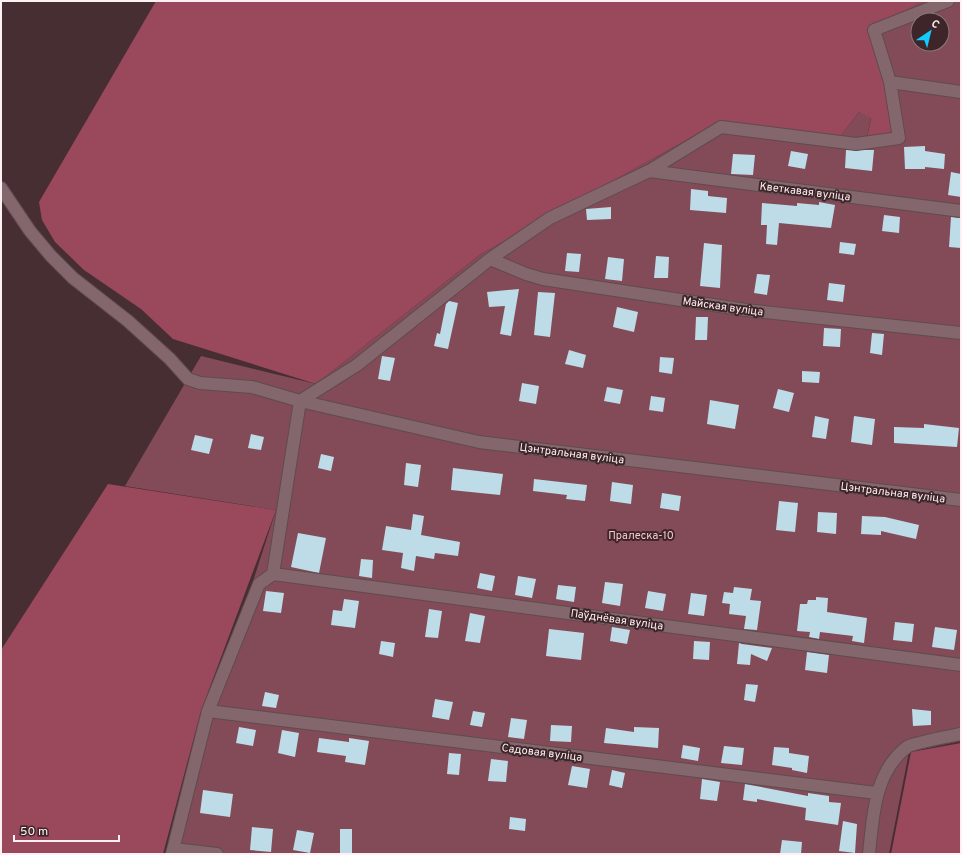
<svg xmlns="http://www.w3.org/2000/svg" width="962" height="855" font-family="Overpass,sans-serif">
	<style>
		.green { fill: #834b57; fill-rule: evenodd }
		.forest { fill: #9a485b }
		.building { fill: #bddce8 }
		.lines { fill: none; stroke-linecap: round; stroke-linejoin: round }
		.minor-casing { stroke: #5f4b4f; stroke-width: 14 }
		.minor { stroke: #83676c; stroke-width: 12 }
		.labels { text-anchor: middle; stroke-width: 4; stroke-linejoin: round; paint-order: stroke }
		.street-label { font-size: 11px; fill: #fff1f3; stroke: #3d2529 }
		.park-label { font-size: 11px; fill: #f9c8d0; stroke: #3d2529 }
	</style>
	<rect width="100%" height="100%" fill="#472e33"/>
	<path class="green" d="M921 1H961V741L909 752 889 854H165L276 510 125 486 201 356 316 384 481 254 699 133 840 137 859 112 871 117 867 138 895 131 874 27ZM918 20H942V44H918Z"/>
	<path class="forest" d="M156 1H922L874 28 895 131 867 139 871 118 859 112 840 137 699 133 481 254 316 384 173 339 141 309 84 270 55 242 42 220 39 202Z
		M108 484 276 510 201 711 163 854H1V650Z
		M961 743V854H891L911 752Z"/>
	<path class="building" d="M925 146V151L945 154 944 169 925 167V169H905L904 147Z
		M846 150H874L872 171 845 168Z
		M791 151 808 154 805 169 788 166Z
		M733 154 755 155 753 175 731 174Z
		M951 172 961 174V197L948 195Z
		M691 189 708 191V196L727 198 726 213 690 210Z
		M819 202 835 205 831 228 779 223 777 245 766 244 767 225H761L762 203 797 206V203L819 205Z
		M611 207V219L587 220 586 209Z
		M884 215 900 217 899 233 882 231Z
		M951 217 961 218V248L949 247Z
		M840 242 856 244 854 255 839 253Z
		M704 243 722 245 720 288 700 286Z
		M567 253 581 254 579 272 565 271Z
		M656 256 669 257 668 278H654Z
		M608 257 624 259 622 281 605 279Z
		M757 274 770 275 767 295 754 293Z
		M829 283 845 285 843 302 827 300Z
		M519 289 511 336 500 334 505 306 489 307 487 292Z
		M538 292 555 293 550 337 534 335Z
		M449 301 458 303 448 349 434 346 437 333 440 334 446 304Z
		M617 307 638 312 634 332 613 327Z
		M696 317H708L707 340H695Z
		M824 328 841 329 840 347 823 346Z
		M872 333 884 334 882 355 870 353Z
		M569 350 586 355 583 368 565 364Z
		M382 356 395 358 390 381 378 379Z
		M660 357 674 358 672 374 659 372Z
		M802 371 820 372 819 383 802 382Z
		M522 383 539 386 536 404 519 401Z
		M607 387 623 390 620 404 604 401Z
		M778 389 794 393 789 412 773 408Z
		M651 396 665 398 663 412 649 410Z
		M710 400 739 405 735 429 707 424Z
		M815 416 829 419 826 439 812 437Z
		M854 416 875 419 872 445 851 442Z
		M924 424 959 428 957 447 894 443V427L924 428Z
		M251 434 264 437 261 450 248 448Z
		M195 435 213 439 209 454 191 450Z
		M321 454 334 457 331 471 318 468Z
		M406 463 421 465 418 487 404 485Z
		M453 468 503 474 500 495 451 490Z
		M534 479 587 485 585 501 566 499 567 495 533 491Z
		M612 482 633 485 631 504 610 501Z
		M662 493 681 496 679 511 660 508Z
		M779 501 798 503 795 532 776 530Z
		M818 512 837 513 836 534 817 532Z
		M413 514 424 516 421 535 460 542 458 556 435 553 434 559 416 556 414 571 401 568 403 553 382 550 386 526 411 530Z
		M862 516 885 517 919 525 916 539 881 531V535L861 534Z
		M298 533 326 538 319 573 291 567Z
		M361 559 373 560 372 578 359 576Z
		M480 573 495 576 492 591 477 588Z
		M518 576 536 579 532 598 515 595Z
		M605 582 623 584 620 606 602 603Z
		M558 585 576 587 574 602 556 599Z
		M734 587 752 589 750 600 761 601 757 630 744 629 746 616 729 614 730 604 722 603 724 592 733 593Z
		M266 591 284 593 281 613 263 611Z
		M648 591 666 594 663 611 645 608Z
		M691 593 707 595 704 616 688 614Z
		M816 597 828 598 827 612 867 618 864 643 852 641 853 636 820 632 819 639 809 637 810 632 797 631 800 604H807L808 600H816Z
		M344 599 359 601 355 628 331 625 333 610 342 611Z
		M429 609 442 611 438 638 425 637Z
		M470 613 485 616 480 643 465 641Z
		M895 622 914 624 912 642 893 640Z
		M612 627 630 630 627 644 610 641Z
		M935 627 957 630 954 650 932 647Z
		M549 629 584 633 581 660 546 656Z
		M381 641 395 643 393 657 379 654Z
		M694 641 710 642 709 660 693 659Z
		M739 643 742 644 772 648 767 661 751 654 750 665 737 664Z
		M807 652 829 655 827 673 805 670Z
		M746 684 758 685 755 702 744 700Z
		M265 692 279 695 276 708 262 706Z
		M435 699 453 702 449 720 432 717Z
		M912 709 931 711V725L913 726Z
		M473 711 485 713 482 727 470 725Z
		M511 718 527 720 524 739 508 737Z
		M551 725 572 726 571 742 550 741Z
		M239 727 256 730 253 746 236 743Z
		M634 727 659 728 658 748 604 743 606 728 634 732Z
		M282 730 299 733 295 757 278 753Z
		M319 738 349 742V738L369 741 365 765 345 762 346 756 317 752Z
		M683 745 700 748 698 761 681 758Z
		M724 746 744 748 742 765 721 763Z
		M774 747 789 748V753L809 756 807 773 792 770V768L772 765Z
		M449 753 461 754 459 775 447 774Z
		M491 759 508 761 506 782 488 781Z
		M572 766 590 769 587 788 568 785Z
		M612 770 625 773 622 788 609 785Z
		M702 779 720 782 717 801 700 799Z
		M745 784 808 796V793L829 796V802L841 803 838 825 805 820 806 808 757 799V802L743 800Z
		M203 790 233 794 230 817 200 813Z
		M510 817 526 819 525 831 509 829Z
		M843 821 857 824 855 853 839 851Z
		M252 827 273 829 271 852 250 850Z
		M340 829H352V854H340Z
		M297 830 314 833 310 853 293 850Z
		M782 840 802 842 801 854H780Z"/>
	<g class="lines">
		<defs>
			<path id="minor" d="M890 82 961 92
				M649 171 961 211
				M1 188 30 231 51 256 73 278 128 321 170 359 188 379 200 383 252 387 300 401 479 442 961 500
				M490 259 526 274 543 279 746 310 961 333
				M273 574 961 665
				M208 711 876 793
				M174 849 217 854
				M172 854 208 711 259 584 273 574 300 401 357 365 490 259 550 218 649 171 721 127 856 144 899 138 890 82 874 30 948 1
				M869 854C873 817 874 772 907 747 913 743 951 736 961 734"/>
		</defs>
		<use href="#minor" class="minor-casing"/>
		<use href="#minor" class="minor"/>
	</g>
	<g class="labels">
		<g class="street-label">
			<text transform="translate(805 191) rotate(7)" y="4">Кветкавая вуліца</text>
			<text transform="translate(723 306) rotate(8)" y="4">Майская вуліца</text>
			<text transform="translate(572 453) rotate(7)" y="4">Цэнтральная вуліца</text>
			<text transform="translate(893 492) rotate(7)" y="4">Цэнтральная вуліца</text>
			<text transform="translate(617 619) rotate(8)" y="4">Паўднёвая вуліца</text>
			<text transform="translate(542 752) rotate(7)" y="4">Садовая вуліца</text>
		</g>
		<g class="park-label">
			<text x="641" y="539">Пралеска-10</text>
		</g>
	</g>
	<rect width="962" height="855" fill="none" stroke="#fff1f3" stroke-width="4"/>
	<g transform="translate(930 32) rotate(35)"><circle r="19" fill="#3d2529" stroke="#8b777a"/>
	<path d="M0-3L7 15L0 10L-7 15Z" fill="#12cafb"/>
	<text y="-6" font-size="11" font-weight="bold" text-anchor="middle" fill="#fff1f3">С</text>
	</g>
	<path d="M14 835v6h105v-6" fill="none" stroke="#fff1f3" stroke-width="2"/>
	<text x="20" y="835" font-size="12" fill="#fff1f3" stroke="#3d2529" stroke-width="3" paint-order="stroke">50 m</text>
</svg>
